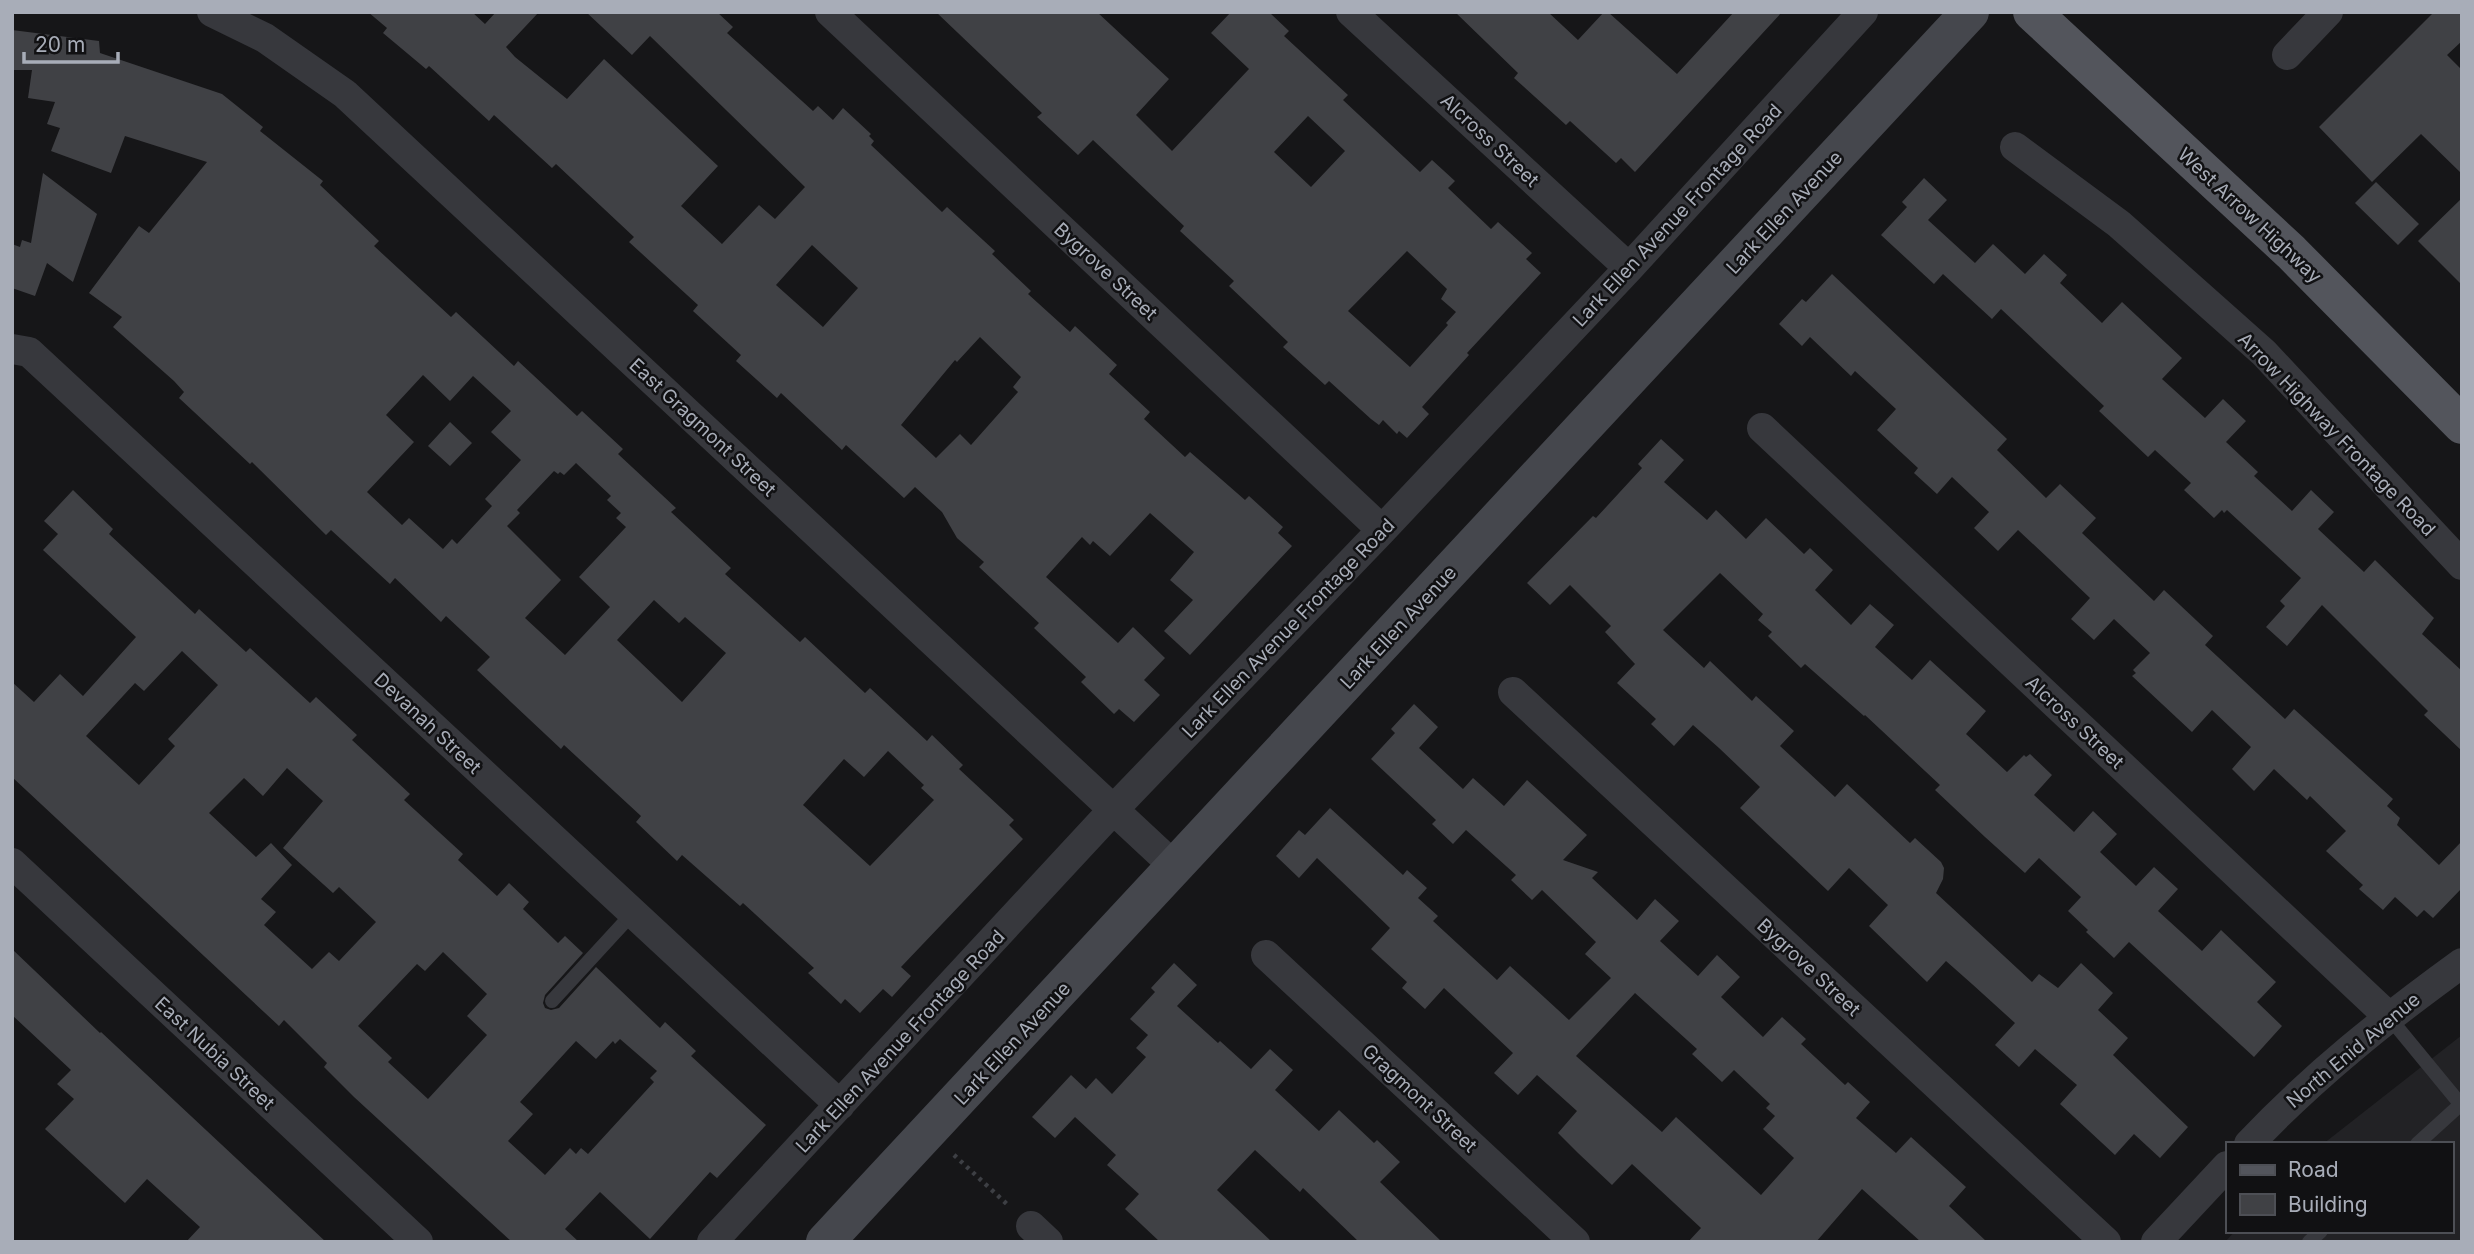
<svg xmlns="http://www.w3.org/2000/svg" width="2474" height="1254" font-family="Inter,sans-serif">
	<style>
		.built { fill: #222225 }
		.building { fill: #404145; fill-rule: evenodd }
		.lines { fill: none; stroke-linecap: round; stroke-linejoin: round }
		.path { stroke: #3d3f44; stroke-width: 4.5; stroke-dasharray: 3.5 5; stroke-linecap: butt }
		.lane { stroke: #37383d; stroke-width: 14 }
		.street { stroke: #37383d; stroke-width: 30 }
		.secondary { stroke: #45474d; stroke-width: 38 }
		.primary { stroke: #53555c; stroke-width: 38 }
		.labels { text-anchor: middle; stroke-width: 5; stroke-linejoin: round; paint-order: stroke }
		.street-label { font-size: 19px; fill: #a8adb8; stroke: #111113 }
	</style>
	<rect width="100%" height="100%" fill="#161618"/>
	<path class="built" d="M2462 1035V1242H2225L2235 1231H2451V1144H2323Z"/>
	<path class="building" d="M368 12H472L485 24 496 12H539L506 47 515 57 567 99 604 59 718 166 681 206 722 244 759 205 775 219 805 187 650 36 632 55 586 12H717L733 27 727 33 813 111 818 106 833 120 843 108 871 134 869 136 874 141 871 145 942 212 947 207 995 251 992 254 1031 291 1028 294 1070 332 1075 326 1117 365 1109 374 1150 412 1144 419 1185 457 1190 452 1245 500 1249 496 1283 527 1278 533 1292 546 1190 655 1164 631 1193 600 1170 580 1194 552 1150 513 1110 556 1093 541 1090 545 1082 537 1046 577 1118 643 1133 627 1165 658 1144 680 1160 695 1134 722 1119 709 1114 714 1081 682 1086 677 1034 628 1039 623 979 567 984 562 957 538 942 512 915 487 904 498 846 445 842 450 781 393 777 398 736 361 741 355 693 311 698 305 629 242 634 237 556 164 552 168 494 115 489 121 429 66 426 69 383 33 387 28ZM812 245 858 288 823 327 776 285ZM980 337 1021 377 1013 387 1018 392 971 445 960 434 936 458 901 425 955 360 957 362Z
		M936 12H1097L1169 79 1136 115 1172 151 1249 69 1211 33 1231 12H1269L1289 31 1284 36 1348 95 1343 100 1420 172 1432 160 1455 181 1448 188 1491 229 1498 222 1532 253 1526 259 1541 273 1467 353 1469 355 1422 407 1429 414 1407 438 1399 431 1397 434 1383 420 1379 425 1371 419 1329 381 1325 385 1283 347 1288 342 1229 286 1234 281 1180 231 1184 226 1093 140 1078 155 1037 117 1042 113ZM1308 116 1345 151 1311 187 1274 152ZM1407 251 1447 289 1441 299 1456 312 1446 323 1448 325 1410 367 1348 311Z
		M1455 12H1548L1578 40 1604 12H1608L1677 74 1734 12H1782L1635 172 1621 158 1616 163 1570 121 1566 125 1514 78 1518 73Z
		M2434 12H2462V41L2447 55 2462 70V174L2421 134 2372 182 2319 127Z
		M12 30 99 41 100 53 222 94 263 127 260 131 323 181 320 185 379 241 374 246 451 317 456 312 514 366 518 361 577 416 582 411 623 449 618 454 676 508 671 512 731 568 725 574 800 642 805 637 865 693 870 688 927 741 932 735 963 765 959 769 1014 820 1009 825 1023 839 901 967 911 976 892 997 883 989 860 1013 845 999 841 1004 808 973 814 968 743 903 740 906 682 855 677 861 636 822 641 816 564 745 561 749 477 670 490 657 446 616 441 622 395 578 390 584 331 530 326 535 252 462 250 464 179 398 184 392 174 381 113 327 122 317 89 293 139 226 149 233 207 162 125 136 111 173 51 151 60 128 47 124 55 102 28 98 32 70H12ZM423 375 450 401 473 376 511 411 491 432 521 460 485 499 492 506 457 544 452 539 443 549 409 518 402 525 367 492 414 442 386 415ZM576 463 611 496 607 500 621 513 616 518 626 527 579 577 610 607 565 655 525 618 561 580 507 526 520 513 517 510 554 471 558 474 560 472 564 475ZM654 600 679 623 685 617 726 653 682 702 617 640ZM888 751 924 785 921 788 934 800 870 866 803 805 844 759 864 777Z
		M43 173 97 214 73 282 47 263 35 296 12 288V244L20 247 22 240 31 243Z
		M1924 178 1947 200 1928 220 1975 263 1993 244 2025 274 2044 254 2067 275 2060 283 2102 323 2122 302 2182 358 2162 379 2205 418 2223 399 2246 421 2226 442 2258 472 2254 476 2292 511 2311 490 2334 512 2318 529 2364 572 2375 560 2434 618 2422 634 2462 671V751L2424 715 2428 711 2322 605 2287 646 2266 627 2285 606 2280 601 2301 578 2227 510 2224 513 2222 510 2214 518 2184 490 2191 483 2155 450 2148 457 2099 411 2104 406 2001 309 1992 319 1943 274 1934 284 1881 235 1907 207 1902 202Z
		M2376 182 2419 224 2398 245 2355 203Z
		M2462 198V285L2418 241Z
		M1832 274 2007 439 1997 450 2046 498 2060 484 2096 518 2082 533 2154 601 2164 590 2213 636 2205 645 2285 719 2294 709 2393 799 2387 806 2400 818 2397 825 2439 865 2462 841V888L2433 918 2424 910 2417 917 2395 897 2383 910 2359 889 2363 885 2326 851 2346 831 2310 796 2307 800 2274 769 2254 791 2232 769 2251 747 2212 710 2192 732 2132 676 2136 673 2133 670 2150 653 2114 619 2094 640 2071 619 2090 598 2048 558 2018 530 1998 551 1974 528 1989 512 1952 477 1937 494 1914 473 1918 468 1877 430 1896 409 1855 371 1851 376 1810 337 1802 346 1779 324 1802 299 1806 302Z
		M450 422 472 443 450 466 428 446Z
		M1661 439 1684 460 1664 482 1707 520 1716 510 1746 539 1766 518 1804 554 1810 548 1833 570 1815 590 1851 625 1870 604 1894 625 1875 647 1912 680 1930 660 1986 711 1966 734 2007 772 2024 755 2026 757 2030 754 2052 775 2034 795 2074 832 2093 811 2117 834 2100 852 2136 886 2154 867 2178 889 2158 911 2202 951 2221 930 2276 982 2257 1002 2282 1026 2254 1057 2129 942 2114 958 2086 932 2088 930 2068 911 2081 897 2039 858 2025 873 1985 837 1935 790 1940 785 1865 715 1864 716 1805 664 1801 668 1768 636 1772 632 1758 620 1763 614 1720 573 1663 630 1704 668 1710 661 1752 701 1756 696 1794 731 1780 746 1835 797 1847 784 1910 843 1915 838 1941 862 1944 868 1943 879 1936 893 2032 982 2039 974 2058 988 2081 963 2113 993 2098 1010 2128 1038 2113 1055 2188 1127 2160 1158 2134 1134 2115 1155 2060 1104 2077 1085 2035 1049 2019 1067 1995 1045 2015 1023 1972 984 1946 961 1927 982 1869 926 1888 905 1849 868 1828 891 1740 808 1760 787 1719 748 1693 725 1674 746 1651 724 1656 719 1617 683 1635 664 1605 632 1611 626 1570 585 1550 605 1527 583 1593 516 1596 518 1642 468 1638 464Z
		M73 490 113 529 109 534 195 614 199 609 246 652 250 648 310 703 316 697 357 735 352 740 410 794 404 800 463 854 458 860 497 896 509 883 529 902 523 909 558 943 565 936 583 953 545 995 543 1003 545 1008 551 1010 559 1008 596 967 660 1028 665 1022 696 1051 691 1056 766 1125 717 1178 710 1172 650 1239 600 1192 565 1229 579 1242H512L354 1097 324 1067 327 1063 284 1020 279 1026 12 777V682L34 702 60 674 83 696 136 637 43 550 58 534 44 521ZM182 651 218 685 168 739 175 746 139 785 86 736 135 683 144 691ZM287 768 323 801 283 848 333 893 339 887 376 922 339 961 329 952 312 969 264 925 276 912 261 899 292 865 271 843 256 857 209 813 244 778 263 796ZM443 952 487 994 467 1016 487 1035 428 1099 388 1062 392 1058 358 1026 417 964 425 971ZM620 1039 657 1071 650 1078 654 1082 588 1154 581 1148 576 1154 570 1148 545 1175 508 1141 533 1114 520 1102 576 1041 596 1059 613 1041 615 1044Z
		M1414 704 1438 727 1419 748 1463 789 1473 778 1504 806 1527 780 1587 835 1563 860 1598 872 1592 878 1637 920 1655 899 1679 921 1660 941 1698 976 1717 955 1740 977 1721 997 1763 1037 1782 1017 1806 1039 1801 1044 1845 1085 1848 1082 1870 1102 1856 1118 1896 1153 1911 1137 1966 1187 1949 1206 1987 1242H1921L1862 1189 1816 1242H1688L1701 1228 1632 1164 1612 1185 1578 1153 1558 1133 1577 1111 1537 1075 1518 1095 1494 1073 1513 1053 1444 988 1425 1009 1402 988 1407 982 1371 949 1390 928 1359 898 1317 858 1299 878 1276 856 1299 830 1305 835 1330 808 1403 875 1407 870 1427 888 1418 898 1438 916 1433 921 1497 980 1510 966 1569 1020 1611 978 1585 954 1596 942 1542 890 1532 900 1511 880 1516 875 1466 830 1453 844 1432 824 1436 820 1371 759 1395 733 1391 729ZM1635 993 1697 1049 1692 1054 1722 1082 1734 1070 1770 1104 1766 1108 1775 1116 1763 1129 1794 1158 1761 1195 1676 1117 1662 1132 1576 1056Z
		M12 949 100 1033 101 1032 326 1242H186L200 1227 147 1179 125 1203 45 1129 74 1099 57 1084 71 1070 12 1015Z
		M1174 963 1197 985 1177 1006 1218 1043 1220 1041 1251 1069 1270 1049 1293 1070 1275 1090 1319 1131 1339 1110 1374 1143 1377 1140 1400 1162 1380 1182 1442 1242H1359L1303 1188 1300 1192 1255 1150 1217 1190 1272 1242H1160L1125 1209 1139 1194 1107 1165 1116 1155 1075 1117 1055 1138 1032 1117 1071 1075 1086 1089 1096 1078 1112 1094 1146 1057 1136 1048 1148 1035 1130 1019 1155 992 1151 988Z"/>
	<g class="lines">
		<path class="path" d="M954 1155 1009 1206"/>
		<path class="lane" d="M552 1001 632 914
			M2388 1016 2462 1106
			M2417 1144 2461 1104
			M2309 1242 2321 1231"/>
		<path class="street" d="M212 12 265 38 345 94 1175 867
			M830 12 1382 530
			M1351 12 1629 268
			M2287 55 2328 12
			M2015 147 2119 224 2264 353 2462 565
			M12 349 29 352 840 1105
			M1762 428 2388 1016
			M1513 692 2106 1242
			M12 863 418 1242
			M1266 955 1575 1242
			M2249 1144C2313 1076 2386 1018 2462 963
			M1031 1226 1048 1242
			M712 1242 1113 810 1382 530 1629 268 1863 12
			M2156 1242 2227 1166"/>
		<path class="secondary" d="M825 1242 1970 12"/>
		<path class="primary" d="M2032 12 2291 252 2462 425"/>
	</g>
	<g class="labels">
		<g class="street-label">
			<text transform="translate(1490 140) rotate(43)" y="7">Alcross Street</text>
			<text transform="translate(1784 212) rotate(-47)" y="7">Lark Ellen Avenue</text>
			<text transform="translate(1677 215) rotate(-47)" y="7">Lark Ellen Avenue Frontage Road</text>
			<text transform="translate(2250 215) rotate(43)" y="7">West Arrow Highway</text>
			<text transform="translate(1106 271) rotate(43)" y="7">Bygrove Street</text>
			<text transform="translate(703 427) rotate(43)" y="7">East Gragmont Street</text>
			<text transform="translate(2337 434) rotate(46)" y="7">Arrow Highway Frontage Road</text>
			<text transform="translate(1398 627) rotate(-47)" y="7">Lark Ellen Avenue</text>
			<text transform="translate(1288 628) rotate(-46)" y="7">Lark Ellen Avenue Frontage Road</text>
			<text transform="translate(2075 722) rotate(43)" y="7">Alcross Street</text>
			<text transform="translate(428 723) rotate(43)" y="7">Devanah Street</text>
			<text transform="translate(1809 967) rotate(43)" y="7">Bygrove Street</text>
			<text transform="translate(900 1041) rotate(-47)" y="7">Lark Ellen Avenue Frontage Road</text>
			<text transform="translate(1012 1043) rotate(-47)" y="7">Lark Ellen Avenue</text>
			<text transform="translate(2353 1050) rotate(-40)" y="7">North Enid Avenue</text>
			<text transform="translate(215 1053) rotate(43)" y="7">East Nubia Street</text>
			<text transform="translate(1420 1098) rotate(43)" y="7">Gragmont Street</text>
		</g>
	</g>
	<rect width="2474" height="1254" fill="none" stroke="#a8adb8" stroke-width="28"/>
	<rect x="2226" y="1142" width="228" height="91" fill="#111113" stroke="#4d4f55" stroke-width="2"/>
	<rect x="2240" y="1165" width="35" height="10" fill="#53555c" stroke="#4d4f55" stroke-width="2"/>
	<text x="2288" y="1177" font-size="21" fill="#a8adb8">Road</text>
	<rect x="2240" y="1194" width="35" height="21" fill="#404145" stroke="#4d4f55" stroke-width="2"/>
	<text x="2288" y="1212" font-size="21" fill="#a8adb8">Building</text>
	<path d="M24 52v10h94v-10" fill="none" stroke="#a8adb8" stroke-width="3.5"/>
	<text x="35" y="52" font-size="21" fill="#a8adb8" stroke="#111113" stroke-width="5" paint-order="stroke">20 m</text>
</svg>
